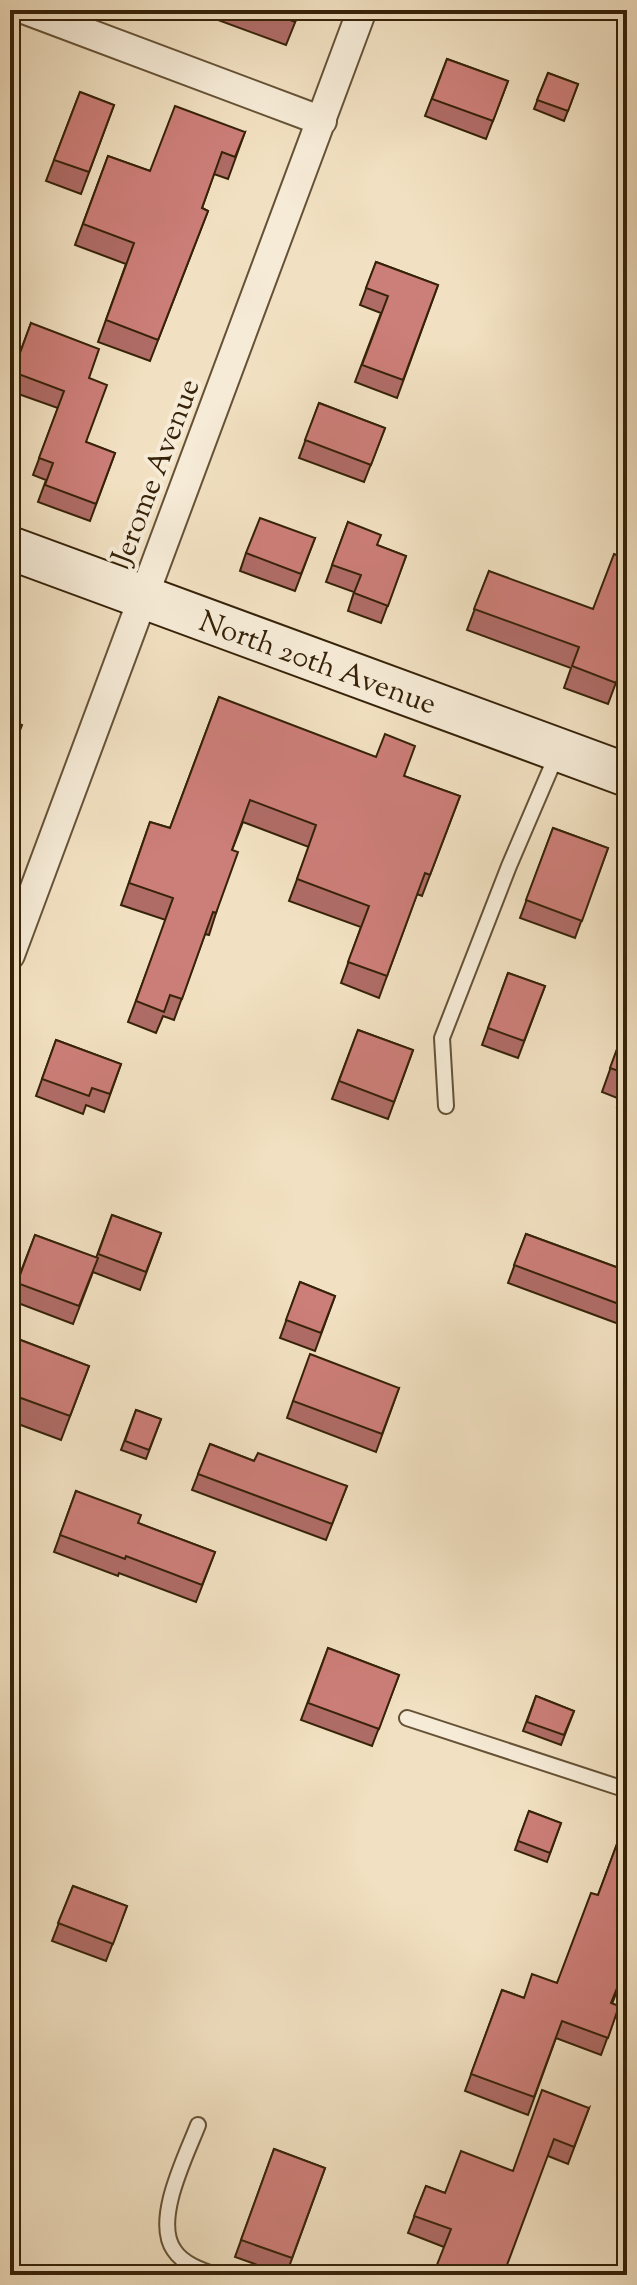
<svg xmlns="http://www.w3.org/2000/svg" width="637" height="2285" font-family="'Sorts Mill Goudy',serif">
	<style>
		.lines { fill: none; stroke-linecap: round; stroke-linejoin: round }
		.lane-casing { stroke: #655236; stroke-width: 18 }
		.street-casing { stroke: #655236; stroke-width: 32 }
		.secondary-casing { stroke: #362208; stroke-width: 46 }
		.lane { stroke: #f6ebd7; stroke-width: 14 }
		.street { stroke: #f6ebd7; stroke-width: 28 }
		.secondary { stroke: #f6ebd7; stroke-width: 42 }
		.wall { fill: #af6c67; stroke: #362208; stroke-width: 2 }
		.building { fill: #cc7e78; stroke: #362208; stroke-width: 2 }
		.labels { text-anchor: middle; stroke-width: 8; stroke-linejoin: round; paint-order: stroke }
		.street-label { font-size: 30px; fill: #362208; stroke: #f6ebd7 }
	</style>
	<rect width="100%" height="100%" fill="#f1e0c1"/>
	<filter id="stains"><feTurbulence type="fractalNoise" baseFrequency=".0025" numOctaves="4"/><feColorMatrix values="0 0 0 0 .2 0 0 0 0 .09 0 0 0 0 .02 0 0 0 .5 -.17"/></filter>
	<radialGradient id="worn" r=".72"><stop offset=".6" stop-color="#630" stop-opacity="0"/><stop offset="1" stop-color="#630" stop-opacity=".3"/></radialGradient>
	<g class="lines">
		<defs>
			<path id="lane" d="M446 1106 442 1038 509 866 557 754
				M407 1718 627 1790
				M198 2125C186 2156 153 2220 174 2250 183 2264 201 2270 216 2275"/>
			<path id="street" d="M26 10 322 121
				M10 955 362 10"/>
			<path id="secondary" d="M10 548 627 775"/>
		</defs>
		<use href="#lane" class="lane-casing"/>
		<use href="#street" class="street-casing"/>
		<use href="#secondary" class="secondary-casing"/>
		<use href="#lane" class="lane"/>
		<use href="#street" class="street"/>
		<use href="#secondary" class="secondary"/>
	</g>
	<path class="wall" d="M191 10H300L286 45Z
		M447 59 508 81 486 139 425 116Z
		M548 73 578 84 564 121 534 109Z
		M80 92 114 105 81 194 46 181Z
		M245 132 228 179 214 174 202 208 208 211 150 361 98 342 126 264 75 245 108 156 150 171Z
		M376 262 438 285 397 398 355 382 381 313 360 305Z
		M31 323 89 378 86 442 115 453 90 521 38 502 46 480 33 475 58 408 10 391V380Z
		M319 403 385 428 364 482 299 458Z
		M348 522 377 545 406 556 381 623 348 611 354 592 326 582Z
		M315 538 295 591 240 571 246 553Z
		M489 571 627 653 608 704 564 688 571 668 467 630Z
		M219 697 404 776 460 796 422 896 417 894 379 998 341 983 361 927 289 901 309 847 243 822 232 850 216 913 209 935 205 934 174 1020 163 1016 156 1033 128 1022 166 920 121 905 150 822 170 828Z
		M553 828 608 848 575 938 520 918Z
		M508 973 545 986 518 1058 482 1045Z
		M627 1022V1110L617 1107 620 1099 602 1092Z
		M358 1030 413 1050 388 1119 332 1099Z
		M56 1040 121 1064 104 1112 86 1105 83 1114 36 1096Z
		M627 1125V1145L621 1143Z
		M112 1215 161 1233 140 1290 93 1272 73 1324 10 1300 35 1235 96 1258Z
		M526 1234 627 1271V1327L508 1283Z
		M300 1282 335 1296 315 1351 280 1338Z
		M10 1336 89 1366 61 1440 10 1421Z
		M399 1388 376 1452 287 1418 293 1401Z
		M136 1410 161 1419 146 1459 121 1450Z
		M210 1444 254 1461 347 1486 326 1540 192 1490Z
		M76 1491 138 1523 215 1552 196 1602 119 1573 118 1576 54 1552Z
		M328 1648 399 1675 372 1746 301 1720Z
		M536 1696 574 1711 561 1745 523 1731Z
		M529 1811 561 1823 547 1862 515 1850Z
		M627 1817V1968H626L612 2004 619 2006 601 2055 556 2038 528 2115 465 2091 502 1990 524 1998 557 1983 598 1895Z
		M73 1886 127 1906 106 1961 52 1941Z
		M589 2108 568 2164 548 2156 444 2247 408 2233 426 2186 445 2193 513 2171Z
		M274 2149 325 2168 286 2275 235 2257Z"/>
	<path class="building" d="M264 10H299L295 22Z
		M447 59 508 81 493 121 432 99Z
		M548 73 578 84 568 111 537 100Z
		M80 92 114 105 89 172 54 160Z
		M175 106 245 132 235 157 222 152 202 208 208 211 158 340 106 320 134 243 83 224 108 156 150 171Z
		M376 262 438 285 403 380 362 365 388 296 366 288Z
		M31 323 99 349 89 378 107 385 86 442 115 453 96 504 45 485 53 463 39 458 64 391 13 372Z
		M319 403 385 428 371 465 305 440Z
		M260 518 315 538 301 574 246 553Z
		M348 522 381 535 377 545 406 556 388 606 354 593 361 575 332 565Z
		M614 554 627 559V653L616 683 572 666 579 647 474 609 489 571 593 609Z
		M219 697 376 757 385 734 415 746 404 776 460 796 430 875 425 873 387 976 348 962 369 906 297 879 316 825 250 800 232 850 238 852 216 913 213 912 182 999 170 995 164 1012 136 1001 173 898 129 883 150 822 170 828Z
		M10 720 22 725 11 753H10Z
		M553 828 608 848 582 921 526 900Z
		M508 973 545 986 524 1041 488 1028Z
		M627 1022V1074L610 1068Z
		M358 1030 413 1050 394 1102 339 1081Z
		M56 1040 121 1064 110 1094 92 1088 89 1096 42 1079Z
		M112 1215 161 1233 146 1272 98 1254Z
		M526 1234 627 1271V1307L514 1265Z
		M35 1235 98 1258 79 1306 17 1283Z
		M300 1282 335 1296 321 1333 286 1320Z
		M10 1336 89 1366 70 1416 10 1394Z
		M310 1354 399 1388 382 1434 293 1401Z
		M136 1410 161 1419 149 1450 125 1441Z
		M210 1444 254 1461 258 1453 347 1486 332 1524 198 1474Z
		M10 1465 14 1467 10 1476Z
		M76 1491 141 1515 138 1523 215 1552 202 1585 126 1556 125 1559 60 1535Z
		M328 1648 399 1675 379 1729 308 1703Z
		M536 1696 574 1711 564 1735 527 1722Z
		M529 1811 561 1823 550 1853 518 1841Z
		M627 1817V1964L611 2003 619 2006 608 2038 562 2021 534 2097 471 2074 502 1990 524 1998 532 1974 557 1983 591 1893 598 1895Z
		M73 1886 127 1906 113 1944 58 1923Z
		M542 2090 589 2108 574 2147 554 2139 504 2273 509 2275H433L451 2229 414 2216 426 2186 445 2193 461 2151 513 2171Z
		M274 2149 325 2168 292 2258 241 2240Z"/>
	<g class="labels">
		<g class="street-label">
			<text transform="translate(155 471) rotate(-69)" y="10">Jerome Avenue</text>
			<text transform="translate(318 662) rotate(20)" y="10">North 20th Avenue</text>
		</g>
	</g>
	<rect width="637" height="2285" fill="none" stroke="#f1e0c1" stroke-width="40"/>
	<rect x="12" y="12" width="613" height="2261" fill="none" stroke="#362208" stroke-width="4"/>
	<rect x="20" y="20" width="597" height="2245" fill="none" stroke="#362208" stroke-width="2"/>
	<rect width="100%" height="100%" filter="url(#stains)"/>
	<rect width="100%" height="100%" fill="url(#worn)"/>
</svg>
